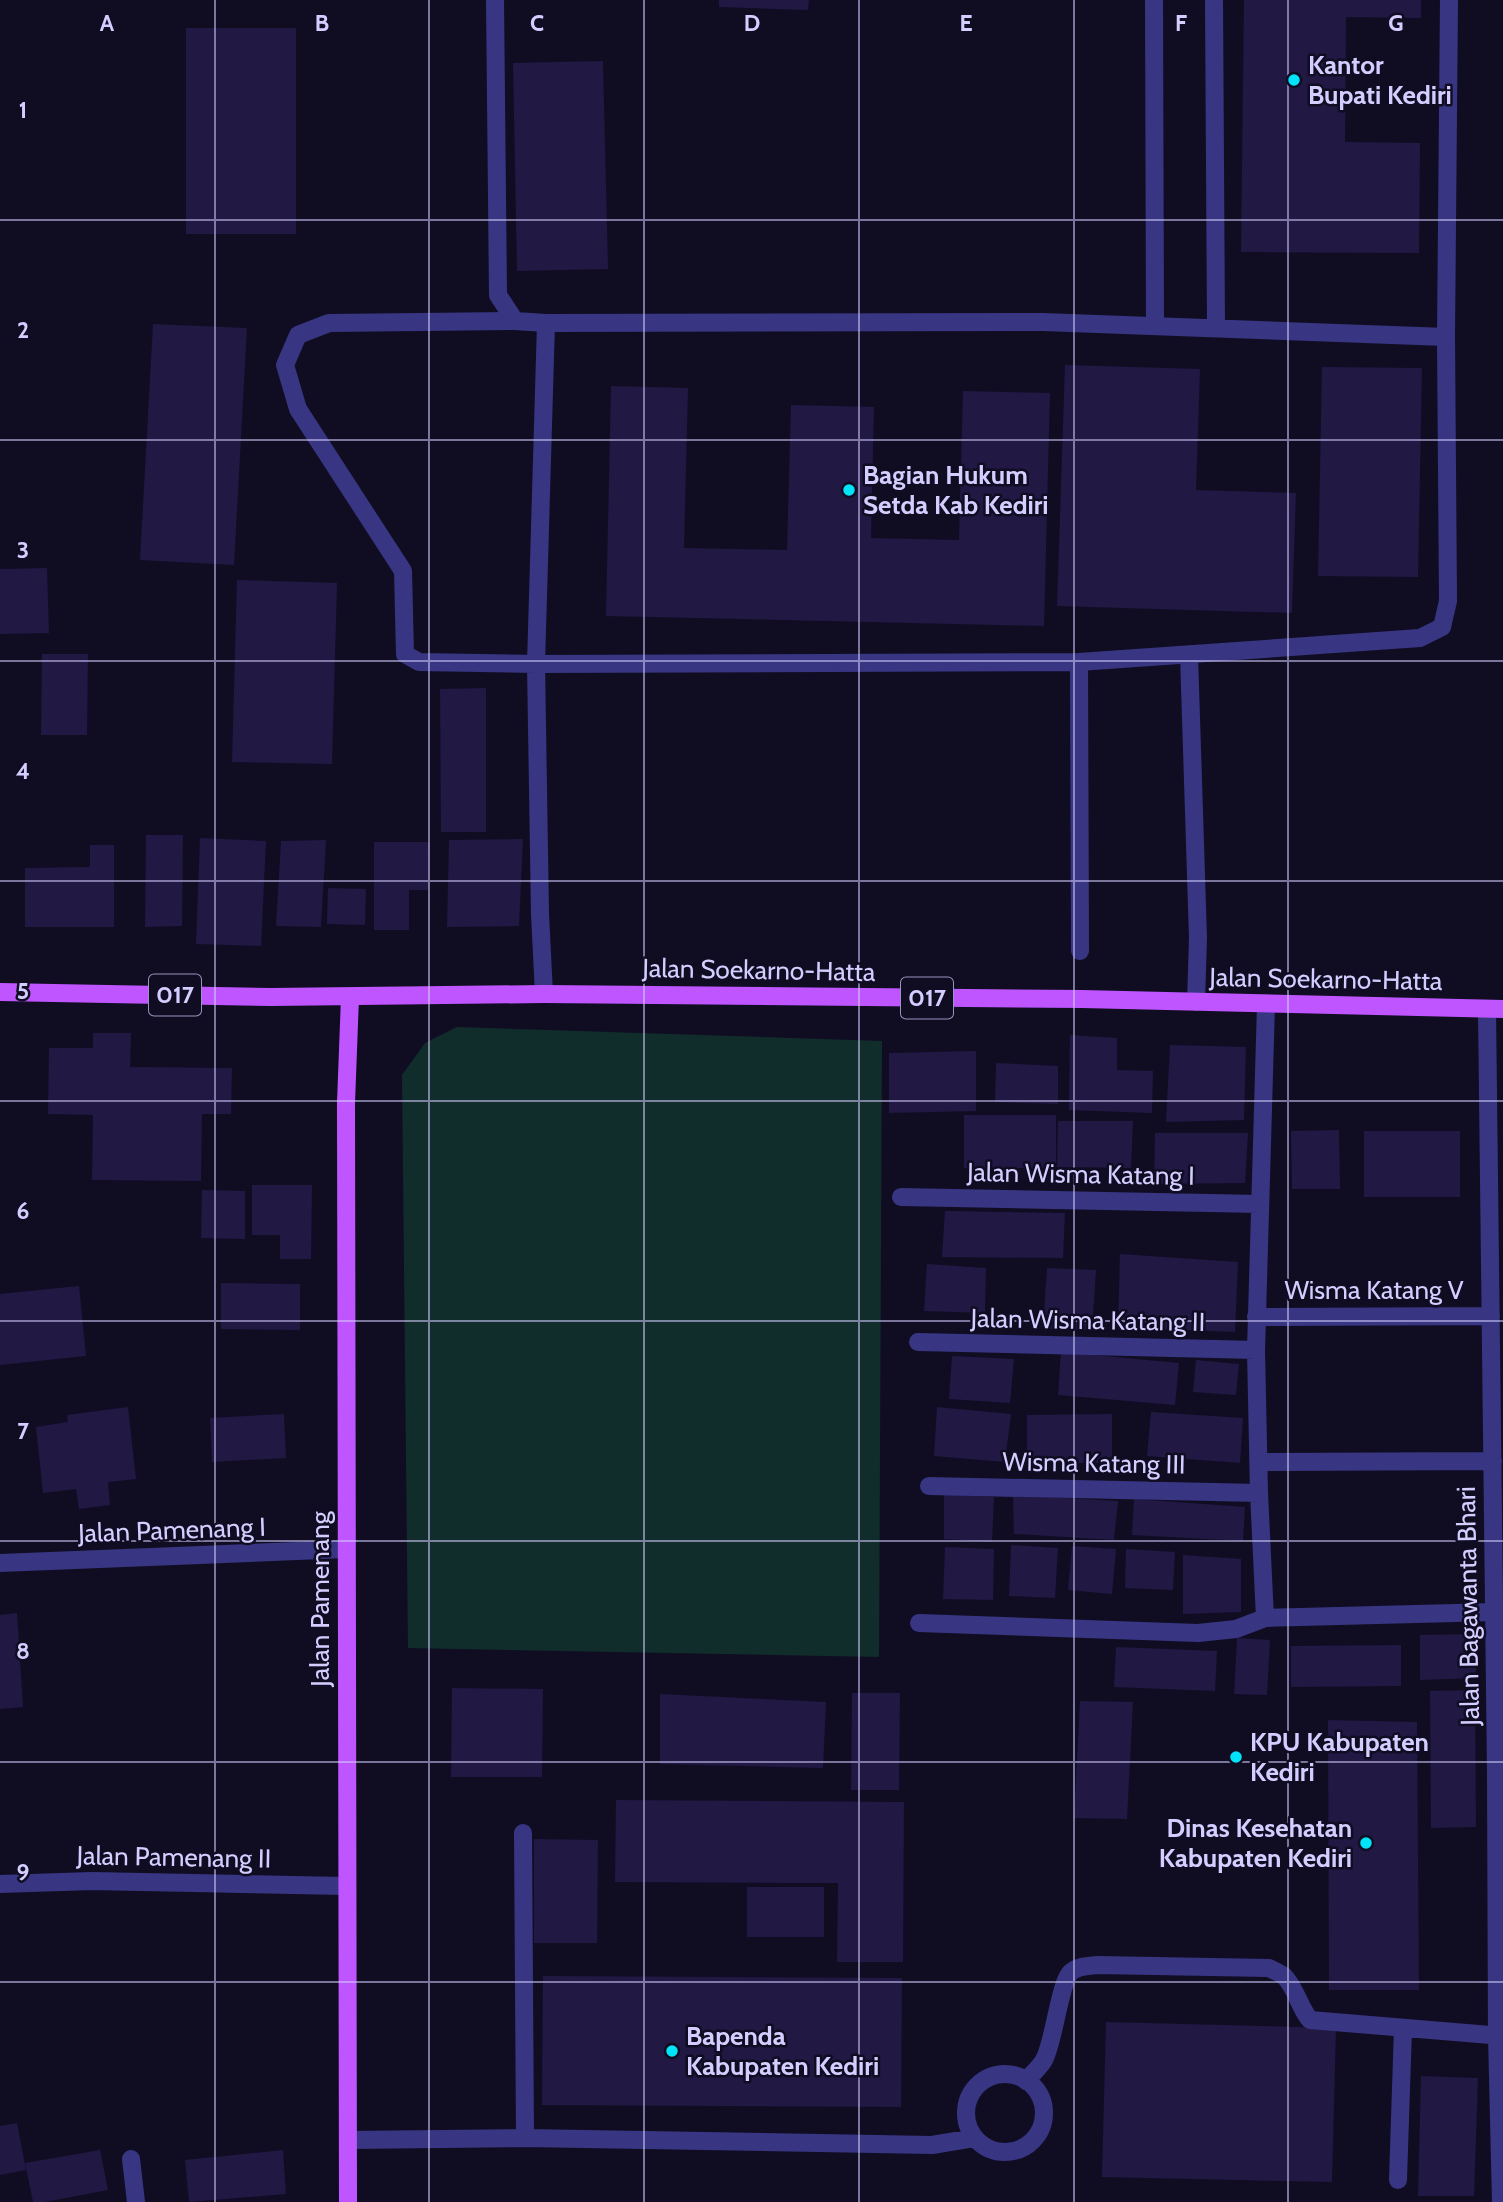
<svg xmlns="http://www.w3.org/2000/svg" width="1503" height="2202" font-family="Cabin,sans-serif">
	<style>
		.green { fill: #102d2b }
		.building { fill: #211844 }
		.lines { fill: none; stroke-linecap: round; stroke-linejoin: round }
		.minor { stroke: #383683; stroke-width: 18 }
		.major { stroke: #be55ff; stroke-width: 18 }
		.grid { fill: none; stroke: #d3ceff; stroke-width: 2; stroke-opacity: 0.55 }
		.poi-dot { fill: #00e3f9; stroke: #100d23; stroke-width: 2.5 }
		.labels { text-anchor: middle; stroke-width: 5; stroke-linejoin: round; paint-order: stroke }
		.shield { fill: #100d23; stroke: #9894bd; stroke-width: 2 }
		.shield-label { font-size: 24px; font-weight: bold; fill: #d3ceff }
		.poi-label { font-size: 26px; font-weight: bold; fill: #d3ceff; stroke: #100d23; text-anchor: start }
		.street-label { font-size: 26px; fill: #d3ceff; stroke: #100d23 }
		.grid-label { font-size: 23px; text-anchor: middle; font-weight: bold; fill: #d3ceff; stroke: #100d23; stroke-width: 5; stroke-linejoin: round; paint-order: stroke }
	</style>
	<rect width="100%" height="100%" fill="#100d23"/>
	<path class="green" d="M457 1027 882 1041 879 1657 408 1648 402 1075 425 1043Z"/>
	<path class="building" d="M719 0H809L808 10 719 7Z
		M1244 0H1421V18L1346 17 1345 142 1420 143 1419 253 1241 252Z
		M186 28H296V234H186Z
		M603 61 608 269 517 271 513 63Z
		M153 324 247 328 234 565 140 560Z
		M1065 365 1200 369 1196 490 1296 493 1292 613 1057 606Z
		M1322 367 1422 368 1418 577 1318 576Z
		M611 386 688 388 684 548 787 550 791 405 874 407 871 538 959 540 963 391 1050 393 1044 626 606 616Z
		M47 568 49 633 0 634V569Z
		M237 580 337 583 332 764 232 762Z
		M42 654H88L87 735H41Z
		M486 688V832H441L440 689Z
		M146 835H183L182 926 145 927Z
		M200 838 266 841 261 946 196 944Z
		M523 839 519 926 447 927 449 840Z
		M326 840 321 927 276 926 281 841Z
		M374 842H430L429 890H409V930H374Z
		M90 845H114V927H25V868L90 867Z
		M328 888 366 889 365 925 327 924Z
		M93 1033H131L130 1067 232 1068 231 1114H202L201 1181 92 1180 93 1115 48 1114 49 1048H93Z
		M1070 1035 1117 1038V1070L1153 1071 1152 1113 1069 1110Z
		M1170 1045 1246 1047 1244 1120 1166 1122Z
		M976 1051V1111L889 1113V1053Z
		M996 1063 1058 1066V1104L995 1102Z
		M964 1115H1056V1168H964Z
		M1058 1121H1133L1131 1168 1057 1167Z
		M1339 1130 1340 1189H1292L1291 1131Z
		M1364 1131H1460V1197H1364Z
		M1155 1133H1248L1245 1183 1154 1184Z
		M252 1185H312L311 1259H280V1235H252Z
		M202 1190 245 1191V1239L201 1238Z
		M945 1211 1065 1213 1063 1258 942 1257Z
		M1120 1254 1238 1262 1235 1332 1118 1327Z
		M927 1264 986 1268 985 1313 924 1311Z
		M1047 1268 1096 1270 1092 1330 1043 1329Z
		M221 1283 300 1284V1330L221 1329Z
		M79 1286 86 1356 0 1365V1294Z
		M1061 1352 1179 1363 1175 1405 1058 1395Z
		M952 1356 1014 1359 1010 1403 949 1399Z
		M1196 1360 1239 1364 1236 1395 1193 1392Z
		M128 1407 136 1479 108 1482 110 1505 79 1509 76 1489 43 1493 36 1427 68 1422 67 1415Z
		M937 1407 1011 1414 1005 1462 934 1456Z
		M1151 1412 1243 1418 1240 1463 1147 1456Z
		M284 1414 286 1458 212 1462 210 1418Z
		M1112 1414V1463H1027V1415Z
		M944 1494 994 1497 992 1542 944 1539Z
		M1013 1495 1118 1501 1114 1540 1014 1534Z
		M1134 1499 1245 1507 1243 1541 1132 1535Z
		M1011 1545 1058 1548 1055 1598 1009 1596Z
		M1072 1546 1116 1549 1112 1594 1068 1590Z
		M945 1547 994 1549 993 1600 943 1599Z
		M1126 1549 1175 1552 1173 1590 1125 1588Z
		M1183 1555 1241 1559V1612L1183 1614Z
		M17 1613 23 1707 0 1709V1615Z
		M1476 1634V1678L1420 1680V1635Z
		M1237 1638 1270 1640 1267 1695 1234 1694Z
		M1401 1645V1686L1291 1687V1646Z
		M1116 1647 1217 1651 1215 1691 1114 1687Z
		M452 1688 543 1689 542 1777H451Z
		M1475 1690 1476 1827 1431 1828 1430 1691Z
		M852 1693H900L899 1790H851Z
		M660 1694 826 1702 823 1768 660 1764Z
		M1080 1701 1133 1702 1127 1819 1074 1818Z
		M1328 1720 1417 1722 1419 1990H1329Z
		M616 1800 904 1802 903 1962H837L838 1883 615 1882Z
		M534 1839 598 1840 597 1943H534Z
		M747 1887H824V1937H747Z
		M543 1976 902 1978 901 2107 542 2105Z
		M1106 2022 1336 2028 1332 2182 1102 2177Z
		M1421 2076 1478 2078 1474 2196H1418Z
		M17 2123 26 2170 0 2175V2126Z
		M100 2150 108 2190 45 2202H33L25 2163Z
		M283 2150 286 2194 189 2202 185 2160Z"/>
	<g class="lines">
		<path class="minor" d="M495 0 498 295 515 321 546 323 536 664 540 914 544 994
			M1154 0 1155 326
			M1214 0 1216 328
			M515 321 329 323 298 335 285 365 298 409 403 571 405 654 419 662 536 664 1079 662 1420 638 1442 627 1448 601 1446 337 1449 0
			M546 323 1043 322 1446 337
			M1189 655 1198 938 1196 1002
			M1079 662 1080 951
			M1487 1009 1496 1773 1497 2036 1501 2202
			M901 1197 1260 1204
			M1256 1317 1491 1316
			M918 1342 1256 1350
			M1259 1462 1493 1461
			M929 1486 1259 1493
			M0 1563 346 1549
			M1265 1618 1259 1493 1256 1350 1266 1005
			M919 1623 1198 1633 1236 1629 1265 1618 1494 1612
			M523 1833 525 2138
			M0 1884 92 1881 346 1886
			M966 2113a39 39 0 1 1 78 0a39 39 0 1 1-78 0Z
			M1026 2081C1032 2074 1040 2067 1044 2060 1054 2042 1060 1981 1071 1972 1077 1966 1089 1966 1097 1965L1269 1968C1273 1970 1280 1973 1284 1976 1296 1988 1299 2007 1310 2020L1503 2036
			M349 2140 525 2138 932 2145 974 2138
			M131 2159 136 2202
			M1398 2180 1403 2028"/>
		<path class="major" d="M0 992 271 997 544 994 1082 999 1503 1009
			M348 2202 346 1103 350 997"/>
	</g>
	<path class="grid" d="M215 0V2202M429 0V2202M644 0V2202M859 0V2202M1074 0V2202M1288 0V2202M0 220H1503M0 440H1503M0 661H1503M0 881H1503M0 1101H1503M0 1321H1503M0 1541H1503M0 1762H1503M0 1982H1503"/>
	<g class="poi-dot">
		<circle cx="1294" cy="80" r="7"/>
		<circle cx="849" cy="490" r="7"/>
		<circle cx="1236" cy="1757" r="7"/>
		<circle cx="1366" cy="1843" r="7"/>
		<circle cx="672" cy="2051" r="7"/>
	</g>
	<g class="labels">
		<g class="shield">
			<rect x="149" y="974.5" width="52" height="41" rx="5"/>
			<rect x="901" y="977.5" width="52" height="41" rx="5"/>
		</g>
		<g class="shield-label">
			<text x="175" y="1003">017</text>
			<text x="927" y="1006">017</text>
		</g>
		<g class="poi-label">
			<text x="1308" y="74">Kantor<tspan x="1308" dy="30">Bupati Kediri</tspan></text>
			<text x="863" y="484">Bagian Hukum<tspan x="863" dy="30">Setda Kab Kediri</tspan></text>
			<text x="1250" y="1751">KPU Kabupaten<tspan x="1250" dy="30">Kediri</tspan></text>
			<text x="1352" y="1837" text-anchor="end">Dinas Kesehatan<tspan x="1352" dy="30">Kabupaten Kediri</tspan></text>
			<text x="686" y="2045">Bapenda<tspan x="686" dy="30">Kabupaten Kediri</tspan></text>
		</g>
		<g class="street-label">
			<text transform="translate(759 970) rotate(1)" y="9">Jalan Soekarno-Hatta</text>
			<text transform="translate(1326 979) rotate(1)" y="9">Jalan Soekarno-Hatta</text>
			<text transform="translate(1081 1174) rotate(1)" y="9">Jalan Wisma Katang I</text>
			<text x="1374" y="1299">Wisma Katang V</text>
			<text transform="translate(1088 1320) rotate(1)" y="9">Jalan Wisma Katang II</text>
			<text transform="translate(1094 1463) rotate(1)" y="9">Wisma Katang III</text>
			<text transform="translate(172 1530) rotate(-2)" y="9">Jalan Pamenang I</text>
			<text transform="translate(320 1599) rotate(-90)" y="9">Jalan Pamenang</text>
			<text transform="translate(1468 1606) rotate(-91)" y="9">Jalan Bagawanta Bhari</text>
			<text transform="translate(174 1857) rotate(1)" y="9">Jalan Pamenang II</text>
		</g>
	</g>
	<g class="grid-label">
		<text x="107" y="31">A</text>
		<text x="322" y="31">B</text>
		<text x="537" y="31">C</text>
		<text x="752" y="31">D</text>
		<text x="966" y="31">E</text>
		<text x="1181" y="31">F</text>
		<text x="1396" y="31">G</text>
		<text x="23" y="118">1</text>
		<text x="23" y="338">2</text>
		<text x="23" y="558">3</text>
		<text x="23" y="779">4</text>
		<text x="23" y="999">5</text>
		<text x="23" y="1219">6</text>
		<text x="23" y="1439">7</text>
		<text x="23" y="1659">8</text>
		<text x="23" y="1880">9</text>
	</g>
</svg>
